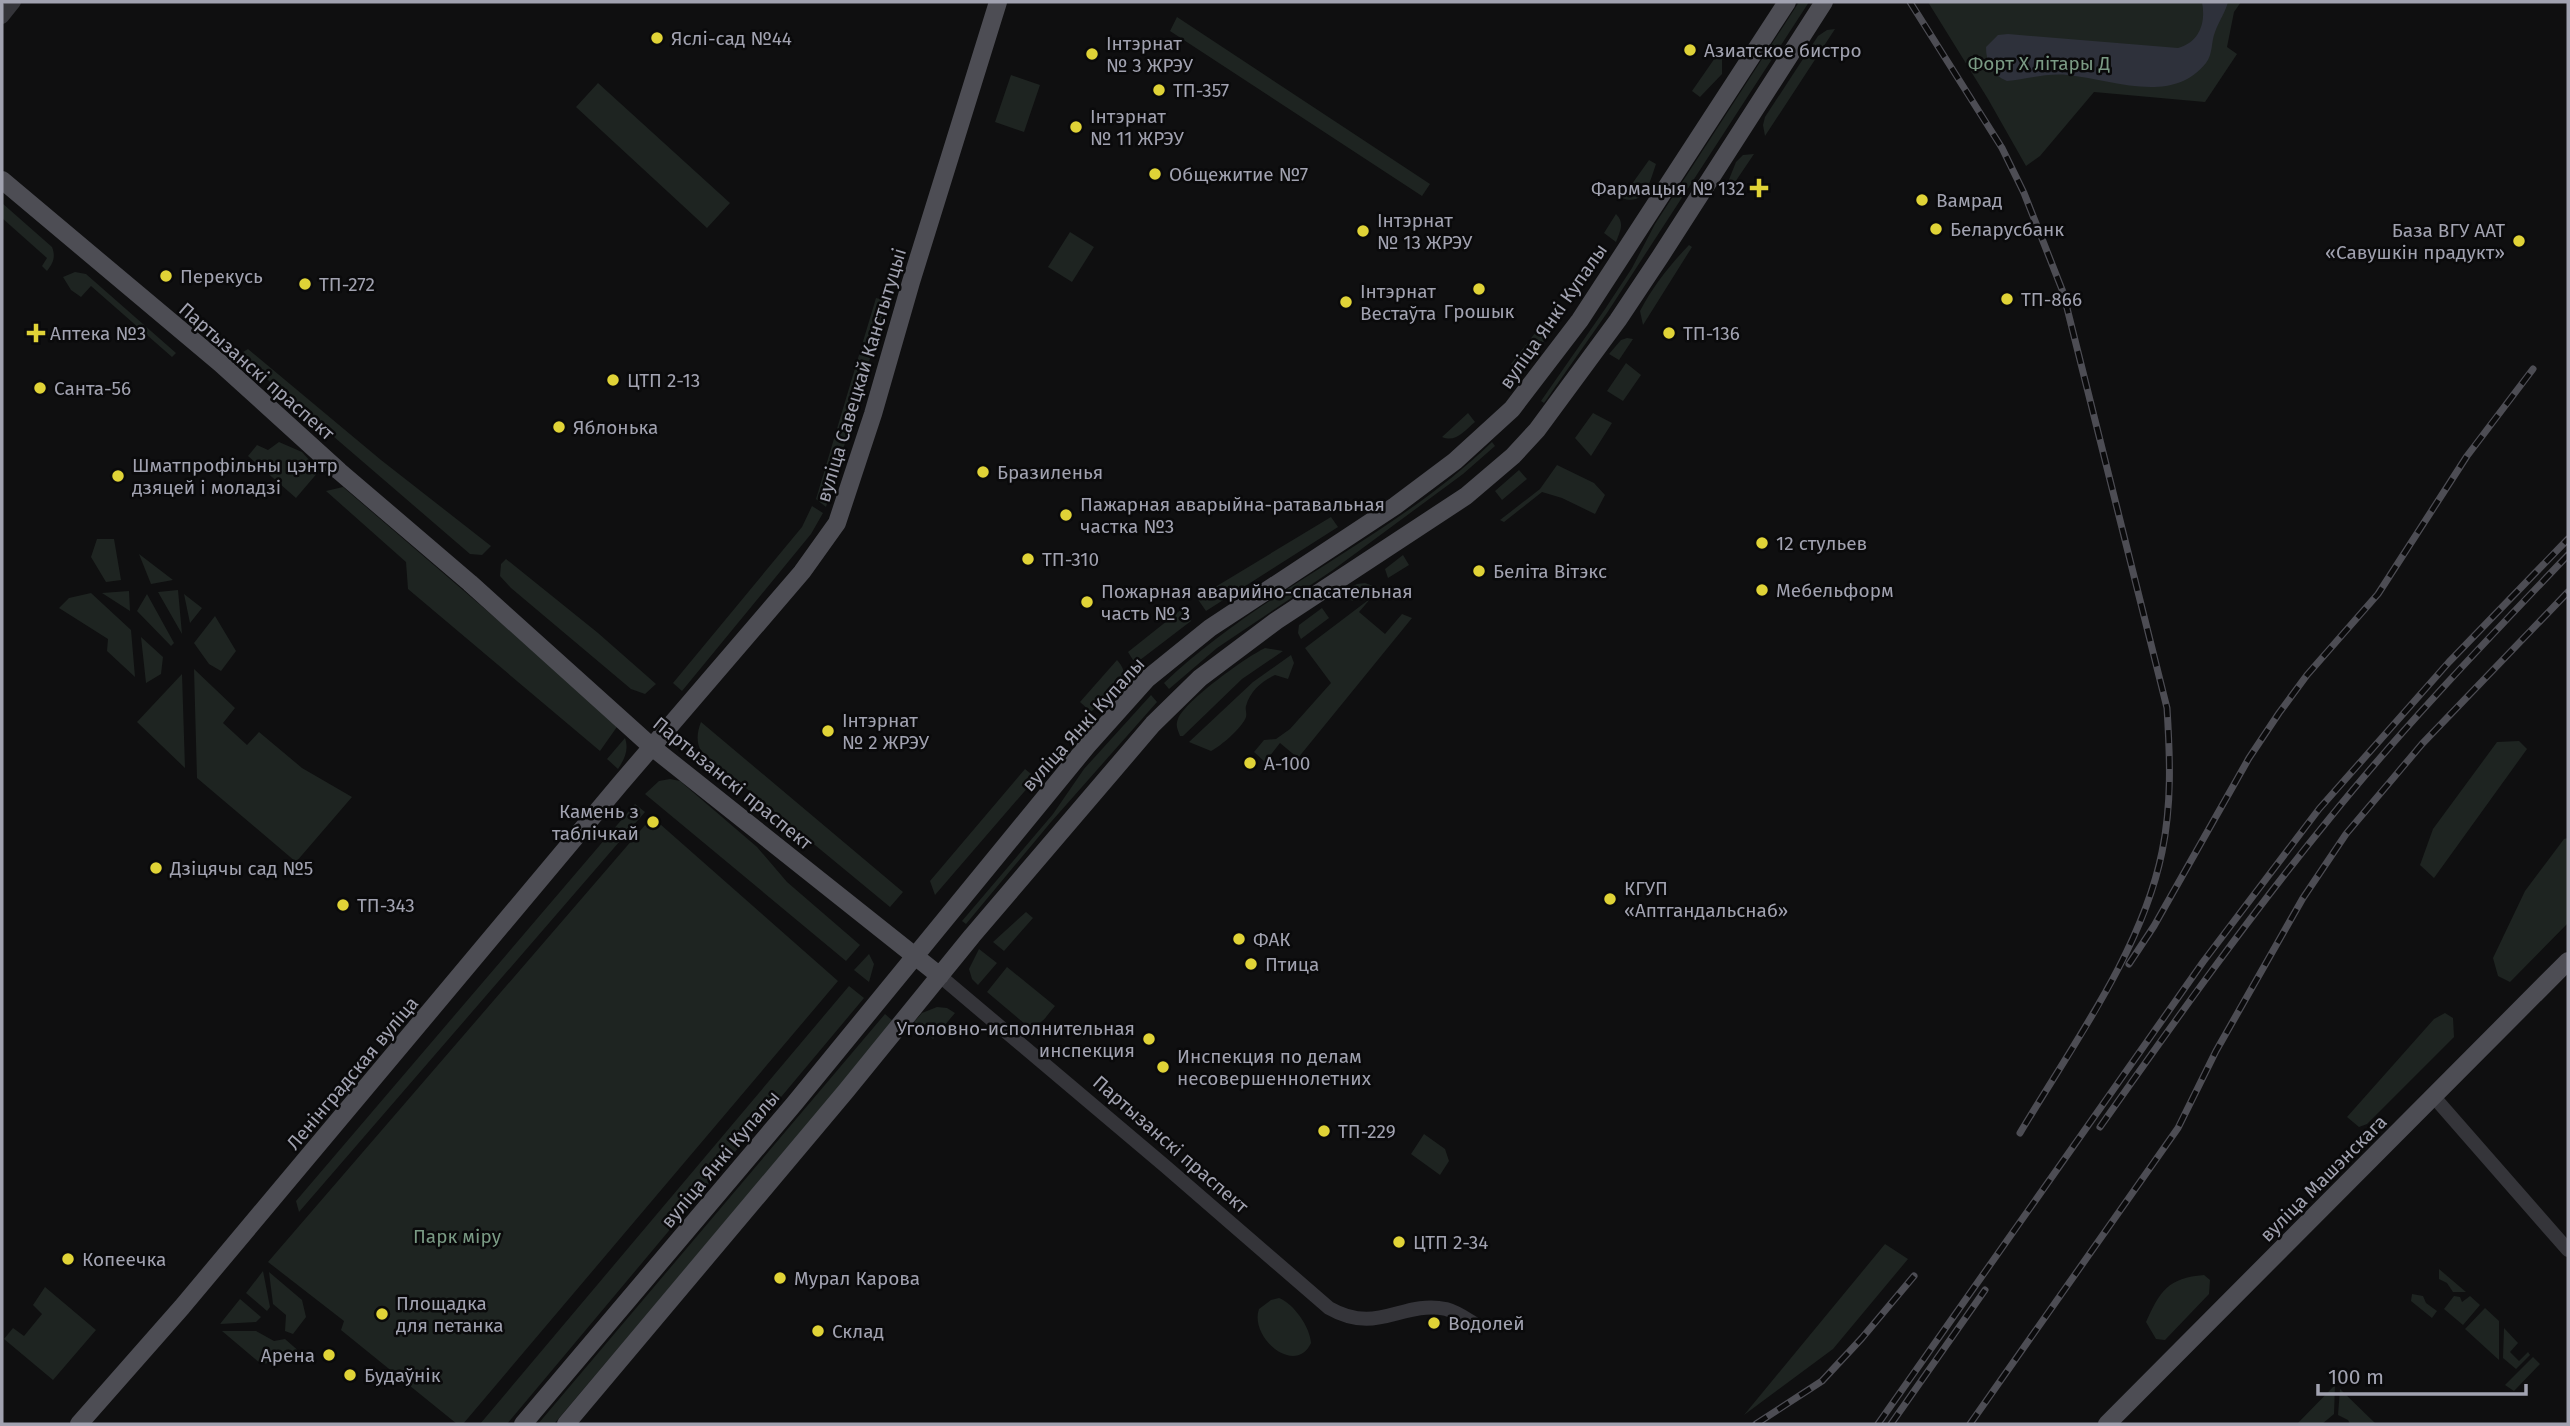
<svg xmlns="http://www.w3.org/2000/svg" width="2570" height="1426" font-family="'Fira Sans',sans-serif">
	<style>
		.green { fill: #1e2421 }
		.water { fill: #2e313b }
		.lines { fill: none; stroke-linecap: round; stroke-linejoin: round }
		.minor { stroke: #35353a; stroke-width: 14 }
		.major { stroke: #4d4d54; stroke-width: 18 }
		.rail-casing { stroke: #4d4d54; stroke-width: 7 }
		.rail { stroke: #0a0a0b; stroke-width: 4.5; stroke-dasharray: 13; stroke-linecap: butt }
		.poi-dot { fill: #e0d337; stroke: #0a0a0b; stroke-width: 2.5 }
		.labels { text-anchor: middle; stroke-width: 5; stroke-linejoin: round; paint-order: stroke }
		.poi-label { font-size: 19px; fill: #a1a2b0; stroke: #0a0a0b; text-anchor: start }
		.park-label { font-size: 19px; fill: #7a9a84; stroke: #0a0a0b }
		.street-label { font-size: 19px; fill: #a1a2b0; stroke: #0a0a0b }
	</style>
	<rect width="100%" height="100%" fill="#0f0f10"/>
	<path class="green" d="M1799 2H1809L1607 313 1544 403 1541 401 1605 309 1632 268 1655 224Z
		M1928 2H2241L2234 12 2227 47 2237 54 2205 102 2094 92 2040 156 2026 166 1988 99Z
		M1177 17 1430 184 1422 196 1170 31Z
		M1835 29 1765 136 1763 125 1765 117 1818 36 1827 30Z
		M1717 55 1722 58V74L1700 97 1692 91Z
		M1011 75 1040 85 1024 132 995 122Z
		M598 83 730 203 707 228 576 107Z
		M1754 154 1727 194 1724 192 1736 162 1743 155Z
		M1649 160 1656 164C1650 181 1645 207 1622 198Z
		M2 203 52 247C56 257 53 263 47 271L42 266 47 258 2 218Z
		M1616 214C1625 223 1620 231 1616 242L1604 233Z
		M1070 232 1094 247 1072 282 1048 267Z
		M1689 245 1692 247 1643 325 1640 311C1653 286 1670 265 1689 245Z
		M75 272 86 274 176 353 172 357 91 286 81 297 71 290 63 277Z
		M876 298 887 301 826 507 816 499Z
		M1549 326 1554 329 1520 370 1511 364 1539 328Z
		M1627 338 1633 339 1619 360 1609 354 1621 340Z
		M248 349 381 460 491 546 482 555 470 554 247 362 243 352Z
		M1626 363 1641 375 1623 401 1607 391Z
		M1468 413 1475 422C1464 431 1456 443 1442 437Z
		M1593 413 1612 423 1591 456 1575 438Z
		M279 442 302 452 319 471 296 498 248 456 257 445 268 450Z
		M1492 442 1495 446 1463 474 1333 570 1217 648 1169 689 1164 683C1263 589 1394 537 1492 442Z
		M1557 465 1594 483 1605 495 1595 514 1562 498 1542 492 1504 522 1500 520 1540 489Z
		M1519 470 1527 479 1502 500 1495 491Z
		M343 487 619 724 600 751 408 589 406 562 326 491Z
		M812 506 823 513 811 534 682 691 673 683 802 527Z
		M1331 517 1338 527 1206 611 1197 598Z
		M97 539H114L121 580 106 582 91 557Z
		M139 554 173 580 151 584Z
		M1403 555 1409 565 1388 578 1385 569Z
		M506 559 598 633 656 684 645 694 631 689 511 588 500 576 501 564Z
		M1365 583 1373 586 1352 601 1345 590 1357 584Z
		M178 590 182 634 158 592Z
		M129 591 130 611 102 593Z
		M91 593 131 630 135 677 107 651 108 639 59 608 69 598Z
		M147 594 174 643 171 646 137 611Z
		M184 594 202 608 190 623Z
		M1371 598 1359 612 1385 634 1402 614 1412 618 1298 758 1280 743 1265 762 1254 752 1264 740 1276 739 1290 729 1331 683 1305 648Z
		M1322 608 1329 618 1301 639 1298 633 1299 625Z
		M1182 609 1191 621 1140 660H1133L1128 652Z
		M215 616 236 651 221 671 209 664 194 643Z
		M141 637 163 657 161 674 146 683Z
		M1265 648 1283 651 1242 679 1183 736H1180C1178 730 1175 726 1178 719 1185 701 1246 657 1265 648Z
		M1291 655 1294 663 1288 679 1275 675C1262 681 1250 691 1246 706 1245 709 1247 713 1246 717 1242 728 1221 746 1211 751L1189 742 1253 682Z
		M1117 660C1138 683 1107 697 1091 712L1080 702Z
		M194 669 235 708 223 723 247 745 259 732 302 768 352 797 296 862 197 778Z
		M182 674 185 768 137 722Z
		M1151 695 1157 702 1051 822 966 924 962 921 1053 814 1084 769Z
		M701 722 903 892 890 907 701 751C696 742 697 732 701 722Z
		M625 738C629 750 625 758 618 769L607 759Z
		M2519 741 2527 749 2434 878 2420 865 2433 829 2497 742Z
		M1025 769 1036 778 935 895 930 881Z
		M670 779 680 781 757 847 787 882 860 945 846 961 645 794 659 781Z
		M635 804 645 812 299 1212 296 1201Z
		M652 817 838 981 463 1424H457L341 1330 344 1321 268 1262Z
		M2568 838V923L2510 982 2498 976 2493 958 2525 891 2564 839Z
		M1026 912 1033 918 1004 951 993 942Z
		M979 949 997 963 978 985 972 979 969 969Z
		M869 954 874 964 869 982 854 970Z
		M1007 967 1055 1006C1046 1016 1040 1030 1025 1024L987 992Z
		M849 986 864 998 507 1424H480Z
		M937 1007 947 1008 955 1013 933 1039 914 1022 922 1013Z
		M2445 1013 2453 1018 2454 1037 2367 1124 2359 1127 2347 1117 2434 1019Z
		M885 1014 894 1022 554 1424H538Z
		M1424 1134 1445 1149 1449 1161 1440 1175 1411 1154Z
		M1885 1244 1908 1259 1833 1349 1744 1415Z
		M2439 1269 2466 1292H2453L2447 1283 2439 1279Z
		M263 1271 270 1307 267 1311 246 1293Z
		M269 1272 302 1300 306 1317 293 1334 285 1331 286 1315 273 1304Z
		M2204 1275 2210 1280 2209 1294 2165 1340 2156 1339 2146 1322C2160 1291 2168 1278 2204 1275Z
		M45 1287 96 1330 53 1380 4 1339 13 1328 24 1336 42 1314 33 1305Z
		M2412 1294 2423 1296 2426 1303 2437 1311 2432 1318 2411 1301Z
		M2454 1296 2460 1297 2462 1302 2470 1296 2480 1305 2463 1325 2444 1309Z
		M1279 1298C1294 1304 1310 1327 1311 1343 1295 1377 1249 1337 1259 1309L1271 1300Z
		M240 1299 261 1317 256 1322 220 1324Z
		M2485 1308 2499 1321V1360L2465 1329Z
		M2504 1328 2518 1343 2510 1352 2519 1361 2528 1352 2530 1355 2516 1369 2503 1358Z
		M222 1331H256L274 1341 285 1339 301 1353 293 1360 261 1364Z
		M2533 1357 2540 1364 2514 1391 2505 1385Z
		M2335 1385 2334 1414 2322 1424H2297Z
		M2340 1389 2376 1424H2350L2348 1420 2338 1415Z"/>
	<path class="water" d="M2202 2H2228C2225 13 2219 21 2215 32 2211 42 2213 54 2206 63 2172 106 2111 79 2067 75 2047 73 2027 79 2007 81 1992 75 1986 63 1986 47L1998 35 2008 34 2178 48C2200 42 2206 22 2202 2Z"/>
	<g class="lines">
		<path class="minor" d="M2 17 14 2
			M940 976 1165 1166 1329 1308C1378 1336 1401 1300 1446 1309 1457 1312 1465 1318 1475 1324
			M2434 1097 2568 1250"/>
		<path class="major" d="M2 180 220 363 339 471 470 583 652 747 940 976
			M79 1424 182 1307 620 784 802 572 837 523 873 414 911 282 998 2
			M523 1424 794 1104 1087 746 1147 679 1210 628 1395 506 1455 461 1512 409 1580 320 1787 2
			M566 1424 846 1091 972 936 1153 724 1200 678 1276 621 1466 496 1513 456 1537 430 1618 320 1660 257 1824 2
			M2107 1424 2568 961"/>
		<defs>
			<path id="rail" d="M1910 2 2002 148 2024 193 2063 292 2167 708C2170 756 2172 804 2162 852 2142 951 2071 1047 2020 1133
				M2129 964 2154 926 2249 758 2279 713 2307 675 2378 594 2467 456 2533 369
				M2100 1127C2174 1022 2248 918 2329 819 2404 726 2486 641 2568 555
				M1756 1424 1822 1381 1862 1338 1914 1276
				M1878 1424 2203 962 2319 809 2449 662 2568 539
				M1891 1424 1985 1290
				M1970 1424 2178 1128 2216 1051 2303 898 2346 834 2422 744 2568 592"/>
		</defs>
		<use href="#rail" class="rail-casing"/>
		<use href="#rail" class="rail"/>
	</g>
	<g class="poi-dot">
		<circle cx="657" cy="38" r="7"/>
		<circle cx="1690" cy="50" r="7"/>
		<circle cx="1092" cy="54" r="7"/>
		<circle cx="1159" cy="90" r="7"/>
		<circle cx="1076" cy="127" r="7"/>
		<circle cx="1155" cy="174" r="7"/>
		<path d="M1755.5 177.5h7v7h7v7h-7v7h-7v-7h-7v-7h7z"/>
		<circle cx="1922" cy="200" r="7"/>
		<circle cx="1936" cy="229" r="7"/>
		<circle cx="1363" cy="231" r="7"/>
		<circle cx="2519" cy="241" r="7"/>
		<circle cx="166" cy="276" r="7"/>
		<circle cx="305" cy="284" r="7"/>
		<circle cx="1479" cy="289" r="7"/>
		<circle cx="2007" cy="299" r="7"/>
		<circle cx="1346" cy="302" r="7"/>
		<path d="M32.5 322.5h7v7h7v7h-7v7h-7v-7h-7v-7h7z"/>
		<circle cx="1669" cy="333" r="7"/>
		<circle cx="613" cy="380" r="7"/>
		<circle cx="40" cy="388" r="7"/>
		<circle cx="559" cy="427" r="7"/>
		<circle cx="983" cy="472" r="7"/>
		<circle cx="118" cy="476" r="7"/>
		<circle cx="1066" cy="515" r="7"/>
		<circle cx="1762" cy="543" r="7"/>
		<circle cx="1028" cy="559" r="7"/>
		<circle cx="1479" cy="571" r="7"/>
		<circle cx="1762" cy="590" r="7"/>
		<circle cx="1087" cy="602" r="7"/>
		<circle cx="828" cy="731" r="7"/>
		<circle cx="1250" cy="763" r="7"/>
		<circle cx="653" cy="822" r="7"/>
		<circle cx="156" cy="868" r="7"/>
		<circle cx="1610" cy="899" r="7"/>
		<circle cx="343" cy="905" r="7"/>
		<circle cx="1239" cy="939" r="7"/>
		<circle cx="1251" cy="964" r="7"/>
		<circle cx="1149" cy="1039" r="7"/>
		<circle cx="1163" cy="1067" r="7"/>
		<circle cx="1324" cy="1131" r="7"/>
		<circle cx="1399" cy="1242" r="7"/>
		<circle cx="68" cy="1259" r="7"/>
		<circle cx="780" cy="1278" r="7"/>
		<circle cx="382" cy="1314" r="7"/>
		<circle cx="1434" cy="1323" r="7"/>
		<circle cx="818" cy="1331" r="7"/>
		<circle cx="329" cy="1355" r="7"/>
		<circle cx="350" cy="1375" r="7"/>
	</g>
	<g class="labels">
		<g class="poi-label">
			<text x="671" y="45">Яслі-сад №44</text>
			<text x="1106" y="50">Інтэрнат<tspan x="1106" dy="22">№ 3 ЖРЭУ</tspan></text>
			<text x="1704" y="57">Азиатское бистро</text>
			<text x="1173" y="97">ТП-357</text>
			<text x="1090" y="123">Інтэрнат<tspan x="1090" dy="22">№ 11 ЖРЭУ</tspan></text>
			<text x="1169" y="181">Общежитие №7</text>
			<text x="1745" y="195" text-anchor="end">Фармацыя № 132</text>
			<text x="1936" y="207">Вамрад</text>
			<text x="1377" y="227">Інтэрнат<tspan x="1377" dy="22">№ 13 ЖРЭУ</tspan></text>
			<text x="1950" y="236">Беларусбанк</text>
			<text x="2505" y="237" text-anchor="end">База ВГУ ААТ<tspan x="2505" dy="22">«Савушкін прадукт»</tspan></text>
			<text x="180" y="283">Перекусь</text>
			<text x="319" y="291">ТП-272</text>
			<text x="1360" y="298">Інтэрнат<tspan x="1360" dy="22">Вестаўта</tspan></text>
			<text x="2021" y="306">ТП-866</text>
			<text x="1479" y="318" text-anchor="middle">Грошык</text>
			<text x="50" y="340">Аптека №3</text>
			<text x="1683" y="340">ТП-136</text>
			<text x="627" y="387">ЦТП 2-13</text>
			<text x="54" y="395">Санта-56</text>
			<text x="573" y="434">Яблонька</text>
			<text x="132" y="472">Шматпрофільны цэнтр<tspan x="132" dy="22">дзяцей і моладзі</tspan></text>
			<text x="997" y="479">Бразиленья</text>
			<text x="1080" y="511">Пажарная аварыйна-ратавальная<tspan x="1080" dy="22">частка №3</tspan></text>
			<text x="1776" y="550">12 стульев</text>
			<text x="1042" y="566">ТП-310</text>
			<text x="1493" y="578">Беліта Вітэкс</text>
			<text x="1776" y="597">Мебельформ</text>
			<text x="1101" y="598">Пожарная аварийно-спасательная<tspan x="1101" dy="22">часть № 3</tspan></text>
			<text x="842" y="727">Інтэрнат<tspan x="842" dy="22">№ 2 ЖРЭУ</tspan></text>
			<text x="1264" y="770">А-100</text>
			<text x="639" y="818" text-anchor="end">Камень з<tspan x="639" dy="22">таблічкай</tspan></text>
			<text x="170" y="875">Дзіцячы сад №5</text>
			<text x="1624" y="895">КГУП<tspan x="1624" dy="22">«Аптгандальснаб»</tspan></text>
			<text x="357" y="912">ТП-343</text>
			<text x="1253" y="946">ФАК</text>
			<text x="1265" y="971">Птица</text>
			<text x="1135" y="1035" text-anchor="end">Уголовно-исполнительная<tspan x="1135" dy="22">инспекция</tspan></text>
			<text x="1177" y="1063">Инспекция по делам<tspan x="1177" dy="22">несовершеннолетних</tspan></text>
			<text x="1338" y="1138">ТП-229</text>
			<text x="1413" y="1249">ЦТП 2-34</text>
			<text x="82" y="1266">Копеечка</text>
			<text x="794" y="1285">Мурал Карова</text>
			<text x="396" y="1310">Площадка<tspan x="396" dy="22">для петанка</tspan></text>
			<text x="1448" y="1330">Водолей</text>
			<text x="832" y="1338">Склад</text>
			<text x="315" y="1362" text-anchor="end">Арена</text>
			<text x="364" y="1382">Будаўнік</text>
		</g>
		<g class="park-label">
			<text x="2039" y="70">Форт X літары Д</text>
			<text x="457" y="1243">Парк міру</text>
		</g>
		<g class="street-label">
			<text transform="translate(1553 316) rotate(-55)" y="7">вуліца Янкі Купалы</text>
			<text transform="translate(257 371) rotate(41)" y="7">Партызанскі праспект</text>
			<text transform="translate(861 375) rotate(-73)" y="7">вуліца Савецкай Канстытуцыі</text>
			<text transform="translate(1083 724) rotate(-48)" y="7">вуліца Янкі Купалы</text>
			<text transform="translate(733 783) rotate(39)" y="7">Партызанскі праспект</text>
			<text transform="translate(352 1073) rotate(-50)" y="7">Ленінградская вуліца</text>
			<text transform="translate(1171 1144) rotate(41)" y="7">Партызанскі праспект</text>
			<text transform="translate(720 1159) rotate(-50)" y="7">вуліца Янкі Купалы</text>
			<text transform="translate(2323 1178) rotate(-45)" y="7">вуліца Машэнскага</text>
		</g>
	</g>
	<rect width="2570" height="1426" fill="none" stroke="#a1a2b0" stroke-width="7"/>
	<path d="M2318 1384v10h208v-10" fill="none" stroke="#a1a2b0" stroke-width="3.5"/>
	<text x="2328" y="1384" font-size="21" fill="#a1a2b0" stroke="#0a0a0b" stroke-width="5" paint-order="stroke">100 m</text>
</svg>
